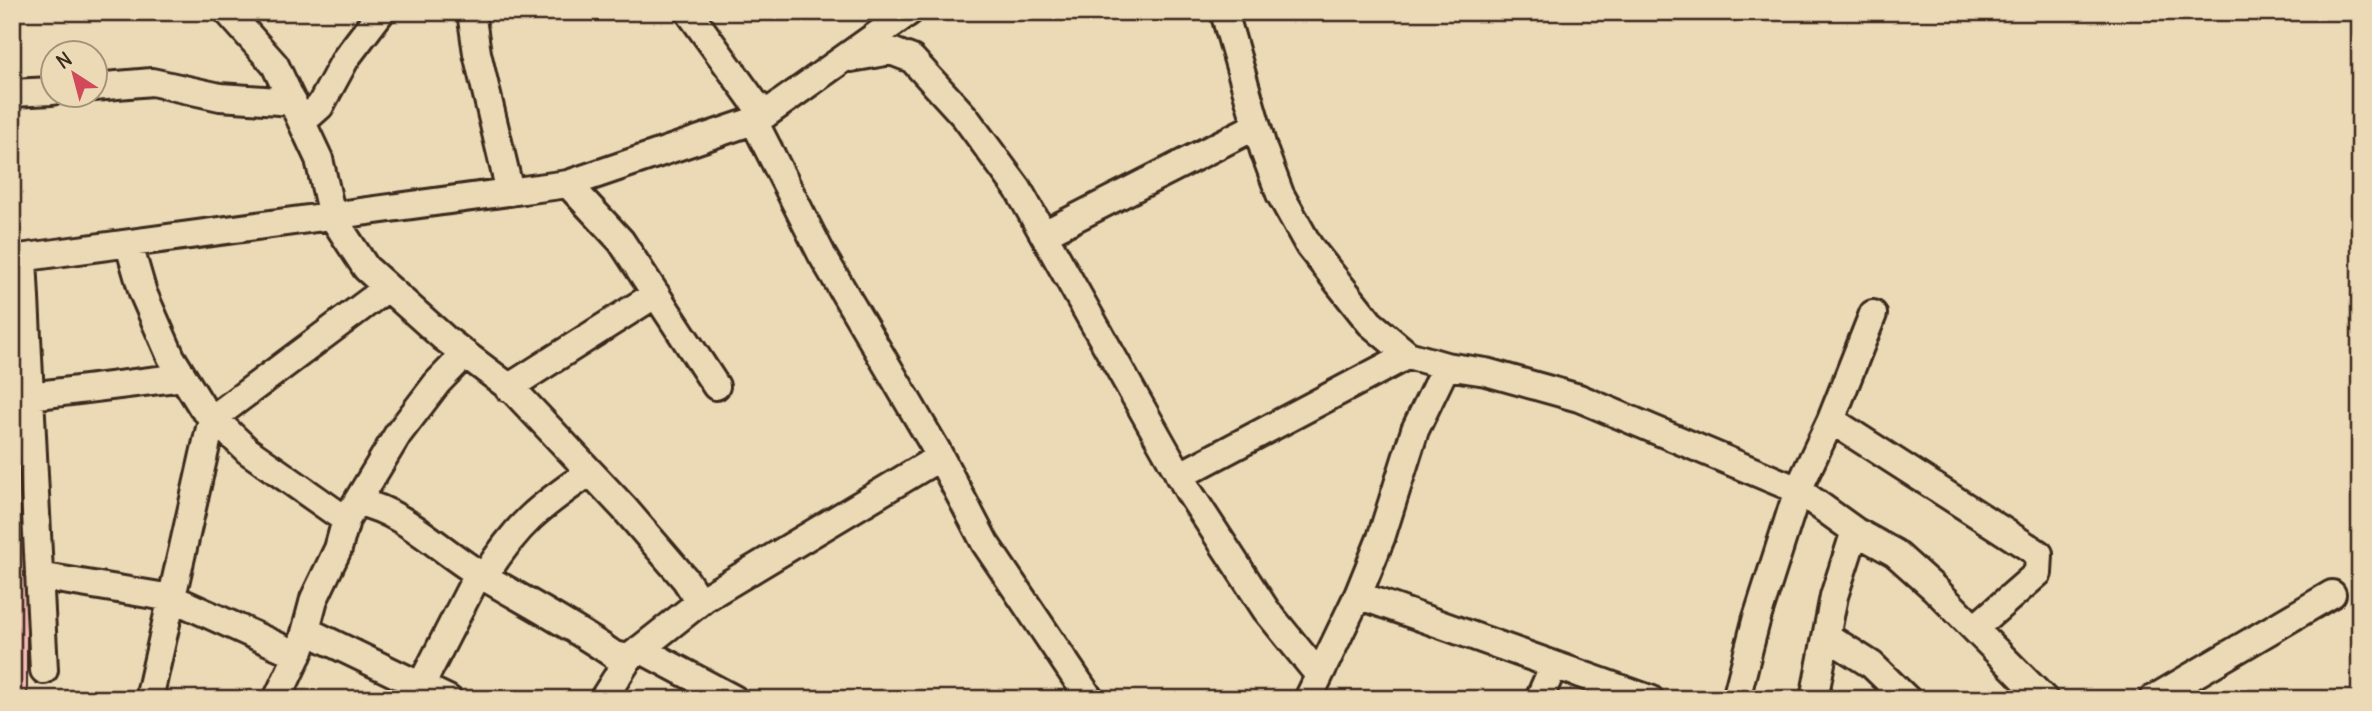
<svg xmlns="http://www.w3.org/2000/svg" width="2372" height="711" font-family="Delius,sans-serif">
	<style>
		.building { fill: #f7bbb3; stroke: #3b2a1e; stroke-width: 2 }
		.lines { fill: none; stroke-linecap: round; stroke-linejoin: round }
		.minor-casing { stroke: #3b2a1e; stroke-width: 32 }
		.minor { stroke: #ecdab7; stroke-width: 26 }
	</style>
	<rect width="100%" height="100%" fill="#ecdab7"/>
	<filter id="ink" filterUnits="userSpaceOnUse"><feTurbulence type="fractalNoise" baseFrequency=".0143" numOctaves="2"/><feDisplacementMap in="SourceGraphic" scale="14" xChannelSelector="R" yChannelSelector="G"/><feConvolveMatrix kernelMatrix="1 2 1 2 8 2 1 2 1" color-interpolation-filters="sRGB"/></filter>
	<g filter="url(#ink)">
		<path class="building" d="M12 357H27V699H12Z"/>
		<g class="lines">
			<defs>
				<path id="minor" d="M228 12 275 65 319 159 332 216 366 268 444 338 514 391 624 508 685 579 700 602
					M471 12 477 53 510 192
					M689 12 754 102 766 114
					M1224 12 1264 151 1280 194 1309 246 1370 323 1408 355 1446 366 1486 372 1579 398 1798 490 1855 531 1895 553 1934 588 2044 699
					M851 58 891 51 912 59 965 117 1018 189 1189 492 1266 610 1318 674
					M94 87 152 82 220 97 293 102
					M12 93 52 91
					M298 113 311 114 320 106 346 58 381 12
					M754 121 822 255 936 449 985 543 1090 699
					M568 184 621 241 716 386
					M1044 234 1256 126
					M129 245 143 293 171 357 202 407 248 451 346 520
					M12 259 568 184 759 119 909 12
					M23 259 44 670
					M508 388 656 294
					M30 396 183 377
					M1831 420 2039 554 2038 573 1975 628
					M1179 476 1408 355
					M358 502C405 512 440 551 481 575 525 601 571 625 614 655L629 658 705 598 940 457
					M39 576 172 598 298 655
					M484 577C517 524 539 507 590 472
					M1358 595 1650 699
					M307 631 448 699
					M1828 637 1872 665 1907 699
					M640 649 734 699
					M149 699 212 419 387 288
					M277 699 301 648 314 599 338 549 346 520 398 434 437 383 465 354
					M414 699 478 574
					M603 699 629 658
					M1308 699 1358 595 1381 538 1415 430 1446 366
					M1539 699 1554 665
					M1736 699 1756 621 1798 490 1831 420 1873 314
					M1814 699 1834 596 1855 531
					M2153 699 2332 594"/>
			</defs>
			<use href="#minor" class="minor-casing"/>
			<use href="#minor" class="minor"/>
		</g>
	</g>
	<rect width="2372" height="711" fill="none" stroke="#ecdab7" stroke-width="42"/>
	<rect x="21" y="21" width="2330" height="669" fill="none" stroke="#3b2a1e" stroke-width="2.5" filter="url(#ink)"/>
	<g transform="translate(74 74) rotate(324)"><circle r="33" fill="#ecdab7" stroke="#a5947a" stroke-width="2"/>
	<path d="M0-5L12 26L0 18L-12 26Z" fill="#d1495b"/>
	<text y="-10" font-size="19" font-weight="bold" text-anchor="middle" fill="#3b2a1e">N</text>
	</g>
</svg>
